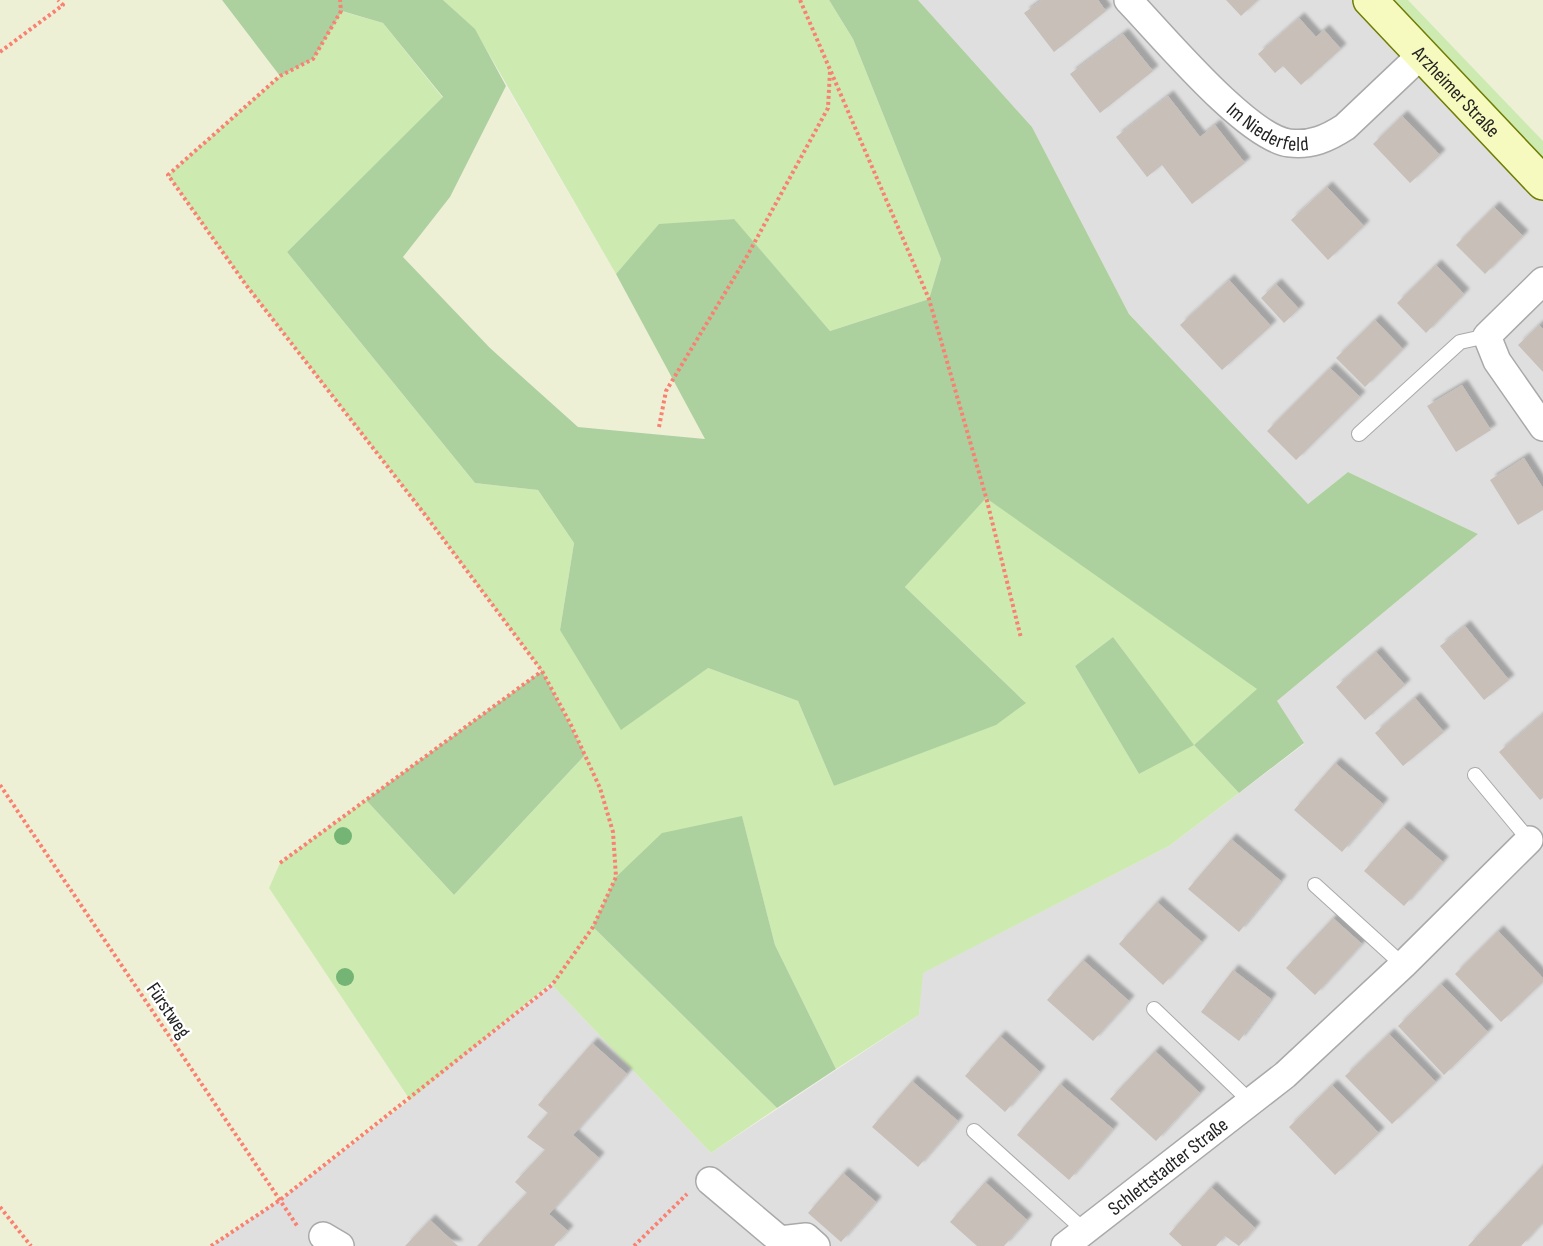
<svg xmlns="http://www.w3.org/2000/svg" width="1543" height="1246" font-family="'Sofia Sans Condensed',sans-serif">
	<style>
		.residential { fill: #e0dfdf }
		.farmland { fill: #eef0d5 }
		.grass { fill: #cdebb0; fill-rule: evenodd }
		.forest { fill: #add19e }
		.building { fill: #c7bfb8; filter: url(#shadow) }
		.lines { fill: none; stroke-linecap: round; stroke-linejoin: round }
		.lane-casing { stroke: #a9a9a9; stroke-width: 16 }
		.street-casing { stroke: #a9a9a9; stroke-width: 30 }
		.secondary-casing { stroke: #707d05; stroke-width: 36 }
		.path { stroke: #fa8072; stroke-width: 4; stroke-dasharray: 3 3; stroke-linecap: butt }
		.lane { stroke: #fff; stroke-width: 14 }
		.street { stroke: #fff; stroke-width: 27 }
		.secondary { stroke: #f7fabf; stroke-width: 33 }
		.tree { fill: #74b475 }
		.labels { text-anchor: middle; stroke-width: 5; stroke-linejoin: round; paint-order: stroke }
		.street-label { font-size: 20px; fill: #222; stroke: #fff }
	</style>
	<defs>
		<filter id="shadow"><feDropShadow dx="5.5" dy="-5.5" stdDeviation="1.5" flood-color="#0004"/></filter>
	</defs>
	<rect width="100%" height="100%" fill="#f2efe9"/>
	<path class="residential" d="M918 0H1370L1543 182V1246H211L280 1200 552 985 711 1153 919 1015 922 973 1169 846 1304 744 1276 702 1478 534 1348 472 1308 504 1129 314 1032 127Z"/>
	<path class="farmland" d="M0 0H222L280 76 168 176 246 285 426 516 542 671 280 863 269 888 410 1100 280 1200 211 1246H0Z
		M1408 0H1543V141L1491 86Z
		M506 86 616 274 706 439 578 427 490 348 403 257 450 197Z"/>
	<path class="grass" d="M443 0H829L853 39 941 259 929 299 830 331 733 219 659 225 616 274 475 30Z
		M1370 0H1408L1543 141V183Z
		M341 11 383 23 443 98 287 252 475 483 538 490 574 543 560 630 708 668 798 701 834 786 1025 702 905 587 986 497 1258 689 1194 745 1239 793 1169 846 923 973 919 1015 836 1069 775 945 742 817 593 927 777 1108 711 1153 552 985 554 981 410 1100 269 888 280 863 366 800 454 895 585 755 542 671 426 516 246 285 168 175 280 76 313 59ZM1113 637 1193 745 1139 774 1075 666Z"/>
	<path class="forest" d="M222 0H443L475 29 506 86 450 197 403 257 490 348 578 427 705 439 616 274 659 224 734 219 830 331 929 299 941 259 853 39 829 0H918L1032 127 1129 314 1308 504 1348 472 1478 534 1277 701 1304 743 1239 793 1194 745 1139 774 1075 666 1113 637 1194 745 1257 689 986 498 905 587 1026 703 996 725 834 786 798 701 708 668 621 730 560 630 574 543 538 490 475 483 287 252 443 97 383 23 342 11 313 59 280 76Z
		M542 671 585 755 454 895 366 800Z
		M742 816 775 945 836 1069 777 1108 593 927 616 877 662 833Z"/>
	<path class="building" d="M1042 0H1098L1106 11 1054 52 1024 13Z
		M1226 0H1258L1241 16Z
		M1299 18 1316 37 1324 30 1341 49 1301 85 1283 66 1275 73 1258 54Z
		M1123 34 1153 71 1100 113 1070 74Z
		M1168 96 1200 137 1215 125 1245 163 1192 204 1162 165 1147 177 1116 137Z
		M1402 116 1440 155 1410 183 1373 144Z
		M1327 187 1364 226 1328 260 1291 220Z
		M1494 207 1523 236 1485 274 1456 245Z
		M1436 265 1464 294 1426 333 1397 303Z
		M1229 280 1271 326 1222 370 1180 325Z
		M1276 284 1299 309 1284 323 1261 298Z
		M1375 320 1403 349 1365 387 1336 358Z
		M1539 325 1543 329V372L1518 345Z
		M1330 368 1360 397 1296 460 1267 431Z
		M1462 385 1491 430 1456 452 1427 406Z
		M1524 458 1543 488V510L1518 525 1490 480Z
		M1465 626 1509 680 1484 700 1440 646Z
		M1376 652 1405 685 1365 720 1336 687Z
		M1415 698 1444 732 1403 766 1375 733Z
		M1543 714V798L1540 800 1499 752Z
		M1335 763 1383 804 1342 852 1294 810Z
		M1403 827 1443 862 1404 906 1364 871Z
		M1231 839 1281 881 1239 932 1188 889Z
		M1157 902 1202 942 1163 985 1119 944Z
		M1333 918 1362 944 1315 995 1286 968Z
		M1498 931 1543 978V982L1501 1022 1455 974Z
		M1083 960 1129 1001 1093 1041 1047 1000Z
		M1233 970 1271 999 1239 1041 1201 1012Z
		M1441 984 1488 1032 1444 1075 1398 1026Z
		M1389 1034 1436 1082 1392 1124 1345 1076Z
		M1000 1036 1040 1072 1005 1112 965 1076Z
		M592 1043 627 1074 573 1135 599 1158 549 1214 568 1231 554 1246H477L527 1193 515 1182 545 1150 527 1137 548 1113 538 1105Z
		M1155 1051 1200 1093 1156 1141 1110 1099Z
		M912 1081 958 1121 918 1167 872 1127Z
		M1060 1084 1113 1129 1069 1180 1017 1135Z
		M1332 1085 1379 1133 1335 1175 1289 1127Z
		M1543 1165V1222L1521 1246H1468Z
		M843 1173 876 1202 841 1242 808 1213Z
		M985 1182 1027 1220 1004 1246H977L950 1222Z
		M1211 1187 1255 1228 1239 1246 1225 1236 1216 1246H1182L1169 1234Z
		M430 1220 458 1246H405Z"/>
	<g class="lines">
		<defs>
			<path id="lane" d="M1359 434 1460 342 1487 336
				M1475 775 1529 840
				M1315 885 1403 965
				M1154 1009 1251 1102
				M974 1131 1085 1231"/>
			<g id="street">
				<path id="s1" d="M1128 0C1161 34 1246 137 1289 143 1311 146 1328 138 1345 127L1421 55"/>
				<path d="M1543 281 1487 336 1497 361 1543 427"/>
				<path d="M710 1181 780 1240 806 1237 816 1246"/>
				<path d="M323 1236 340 1246"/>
				<path id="s2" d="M1065 1246 1285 1075 1403 965 1529 840"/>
			</g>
			<g id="secondary">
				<path id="s3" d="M1370 0 1543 183"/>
			</g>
		</defs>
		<use href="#lane" class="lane-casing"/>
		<use href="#street" class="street-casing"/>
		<use href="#secondary" class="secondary-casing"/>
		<path class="path" d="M800 0 929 299 986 497 1021 638
			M0 52 63 5 58 0
			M659 427 666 391 746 258 828 108 830 71
			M0 785 298 1227
			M280 863 542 671
			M0 1207 31 1246
			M211 1246 280 1200 552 985 593 927 616 877 613 832 600 788 571 725 542 671 426 516 246 285 168 175 280 76 313 59 341 11 340 0
			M634 1246 687 1194"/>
		<use href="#lane" class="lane"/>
		<use href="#street" class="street"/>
		<use href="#secondary" class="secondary"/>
	</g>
	<g class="tree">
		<circle cx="343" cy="836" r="9"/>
		<circle cx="345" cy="977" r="9"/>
	</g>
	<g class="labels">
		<g class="street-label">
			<text dy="7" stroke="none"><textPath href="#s3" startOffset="126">Arzheimer Straße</textPath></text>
			<text dy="7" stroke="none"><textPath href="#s1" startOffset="192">Im Niederfeld</textPath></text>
			<text transform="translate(169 1010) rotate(56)" y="7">Fürstweg</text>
			<text dy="7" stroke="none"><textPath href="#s2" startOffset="130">Schlettstadter Straße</textPath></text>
		</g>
	</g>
</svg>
